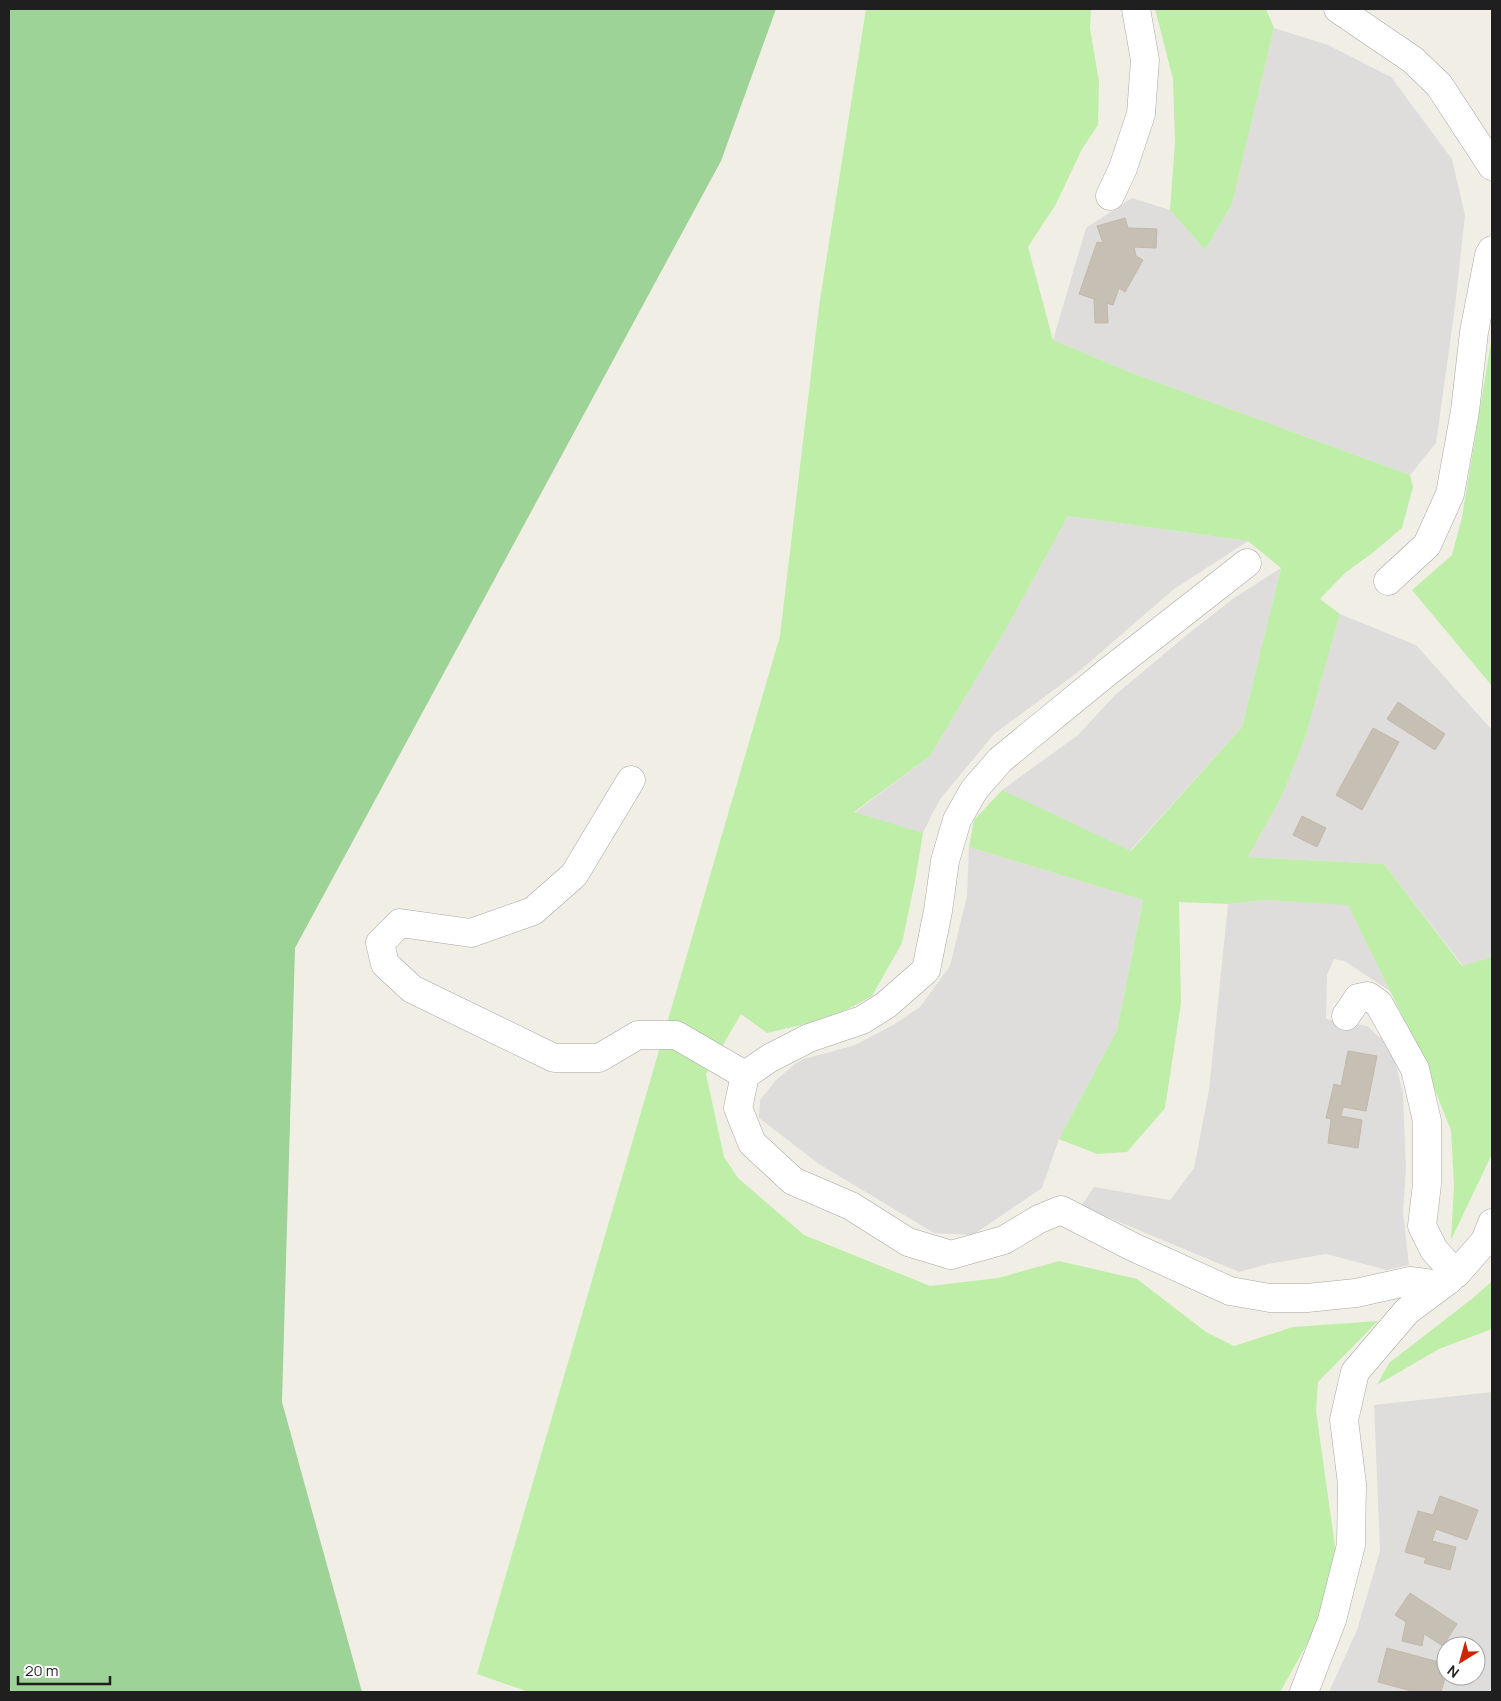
<svg xmlns="http://www.w3.org/2000/svg" width="1501" height="1701" font-family="Manrope,sans-serif">
	<style>
		.residential { fill: #dedddc; fill-rule: evenodd }
		.grass { fill: #beeea8 }
		.forest { fill: #9ed397 }
		.building { fill: #c6bfb4; stroke: #c4b8a6 }
		.lines { fill: none; stroke-linecap: round; stroke-linejoin: round }
		.minor-casing { stroke: #a6a6a6; stroke-width: 29 }
		.minor { stroke: #fff; stroke-width: 28 }
	</style>
	<rect width="100%" height="100%" fill="#f1efe5"/>
	<path class="residential" d="M1274 28 1328 45 1391 77 1452 159 1465 215 1455 307 1436 443 1410 475 1132 373 1053 340 1086 228 1132 198 1170 210 1205 250 1232 204Z
		M1068 516 1248 541 1174 589 1077 673 994 734 941 798 933 812 923 833 854 813 930 756 1006 629Z
		M1281 568 1242 727 1130 851 1002 790 1078 735 1115 695 1188 634 1234 598Z
		M1340 614 1416 645 1492 730V957L1463 966 1384 864 1248 857 1283 794 1306 735Z
		M969 847 1143 900 1117 1030 1059 1139 1042 1188 973 1235 934 1233 819 1164 759 1118 760 1100 776 1080 795 1064 804 1059 855 1045 893 1025 920 1007 950 966 967 896Z
		M1264 900 1348 904 1390 991 1344 961 1334 959 1327 975 1326 1019 1367 1026 1392 1048 1403 1093 1406 1169 1403 1212 1409 1265 1387 1270 1326 1254 1268 1264 1239 1272 1081 1206 1094 1187 1170 1200 1194 1168 1209 1090 1228 904Z
		M1492 1392V1692H1329L1357 1630 1380 1551 1374 1405ZM1446 1646H1476V1676H1446Z"/>
	<path class="grass" d="M866 9H1091L1090 28 1099 82 1098 125 1082 149 1056 204 1028 247 1053 340 1132 373 1410 475 1413 487 1402 528 1375 551 1345 573 1320 599 1340 614 1306 735 1283 794 1248 857 1384 864 1462 966 1492 957V1154L1451 1240 1454 1185 1451 1130 1418 1048 1348 905 1264 900 1228 904 1179 902 1181 1003 1165 1108 1127 1152 1097 1154 1059 1139 1117 1030 1143 900 969 847 974 820 1002 790 1131 851 1242 727 1281 568 1248 541 1068 516 1006 629 930 756 854 812 923 833 915 881 902 943 872 996 846 1010 809 1023 767 1033 741 1014 706 1074 724 1157 738 1178 804 1235 930 1286 998 1278 1059 1261 1137 1279 1206 1332 1234 1346 1293 1327 1378 1321 1318 1382 1316 1411 1336 1553 1316 1628 1280 1692H529L477 1674 780 636 819 306Z
		M1155 9H1266L1274 28 1232 204 1205 250 1170 210 1175 142 1173 79Z
		M1492 336V686L1412 590 1452 555 1462 517Z
		M1492 1281V1329L1439 1349 1377 1385 1389 1363 1473 1298Z"/>
	<path class="forest" d="M9 9H776L721 161 295 948 282 1402 362 1692H9Z"/>
	<path class="building" d="M1125 218 1128 228 1157 229 1156 248 1134 247 1136 256 1143 260 1125 292 1119 288 1113 305 1107 303 1108 323H1095L1094 299 1079 294 1097 242 1103 243 1097 226Z
		M1398 702 1445 734 1435 750 1387 719Z
		M1373 728 1399 742 1362 810 1336 795Z
		M1302 816 1326 828 1317 847 1293 835Z
		M1348 1051 1377 1056 1366 1111 1343 1107 1341 1116 1362 1120 1358 1148 1328 1143 1331 1119 1326 1118 1334 1084 1341 1086Z
		M1440 1496 1478 1510 1467 1540 1436 1529 1432 1541 1456 1547 1450 1570 1424 1563 1426 1558 1405 1552 1418 1511 1433 1515Z
		M1410 1593 1457 1624 1443 1646 1424 1634 1422 1646 1402 1641 1406 1622 1395 1615Z
		M1387 1648 1446 1664V1674L1441 1692H1415L1378 1682Z"/>
	<g class="lines">
		<defs>
			<path id="minor" d="M1338 9 1413 60 1439 85 1492 166
				M1110 196 1123 168 1141 114 1145 60 1136 9
				M1247 563 1105 674 1000 760 974 790 957 820 945 861 938 911 926 970 886 1005 862 1020 809 1038 770 1058 745 1075 738 1108 752 1143 793 1181 851 1206 908 1242 951 1255 1004 1240 1039 1219 1061 1210 1133 1247 1230 1291 1270 1298H1307L1356 1293 1410 1281 1441 1285
				M1388 581 1427 545 1450 494 1465 411 1474 332 1489 255 1492 250
				M631 780 574 875 533 911 471 933 400 923 380 943 385 964 412 989 554 1058H599L638 1035H676L745 1075
				M1346 1016 1358 998 1368 996 1379 1004 1415 1069 1427 1121V1184L1422 1226 1434 1250 1456 1274 1485 1241 1492 1223
				M1304 1692 1332 1620 1351 1545 1352 1484 1344 1420 1355 1372 1407 1311 1450 1279"/>
		</defs>
		<use href="#minor" class="minor-casing"/>
		<use href="#minor" class="minor"/>
	</g>
	<rect width="1501" height="1701" fill="none" stroke="#1f1f1f" stroke-width="20"/>
	<g transform="translate(1461 1661) rotate(217)"><circle r="24" fill="#ffffff" stroke="#a5a5a5"/>
	<path d="M0-4L9 19L0 12L-9 19Z" fill="#cf2400"/>
	<text y="-8" font-size="14" font-weight="bold" text-anchor="middle" fill="#1f1f1f">N</text>
	</g>
	<path d="M18 1676v8h92v-8" fill="none" stroke="#1f1f1f" stroke-width="2.5"/>
	<text x="25" y="1676" font-size="15" fill="#1f1f1f" stroke="#ffffff" stroke-width="4" paint-order="stroke">20 m</text>
</svg>
